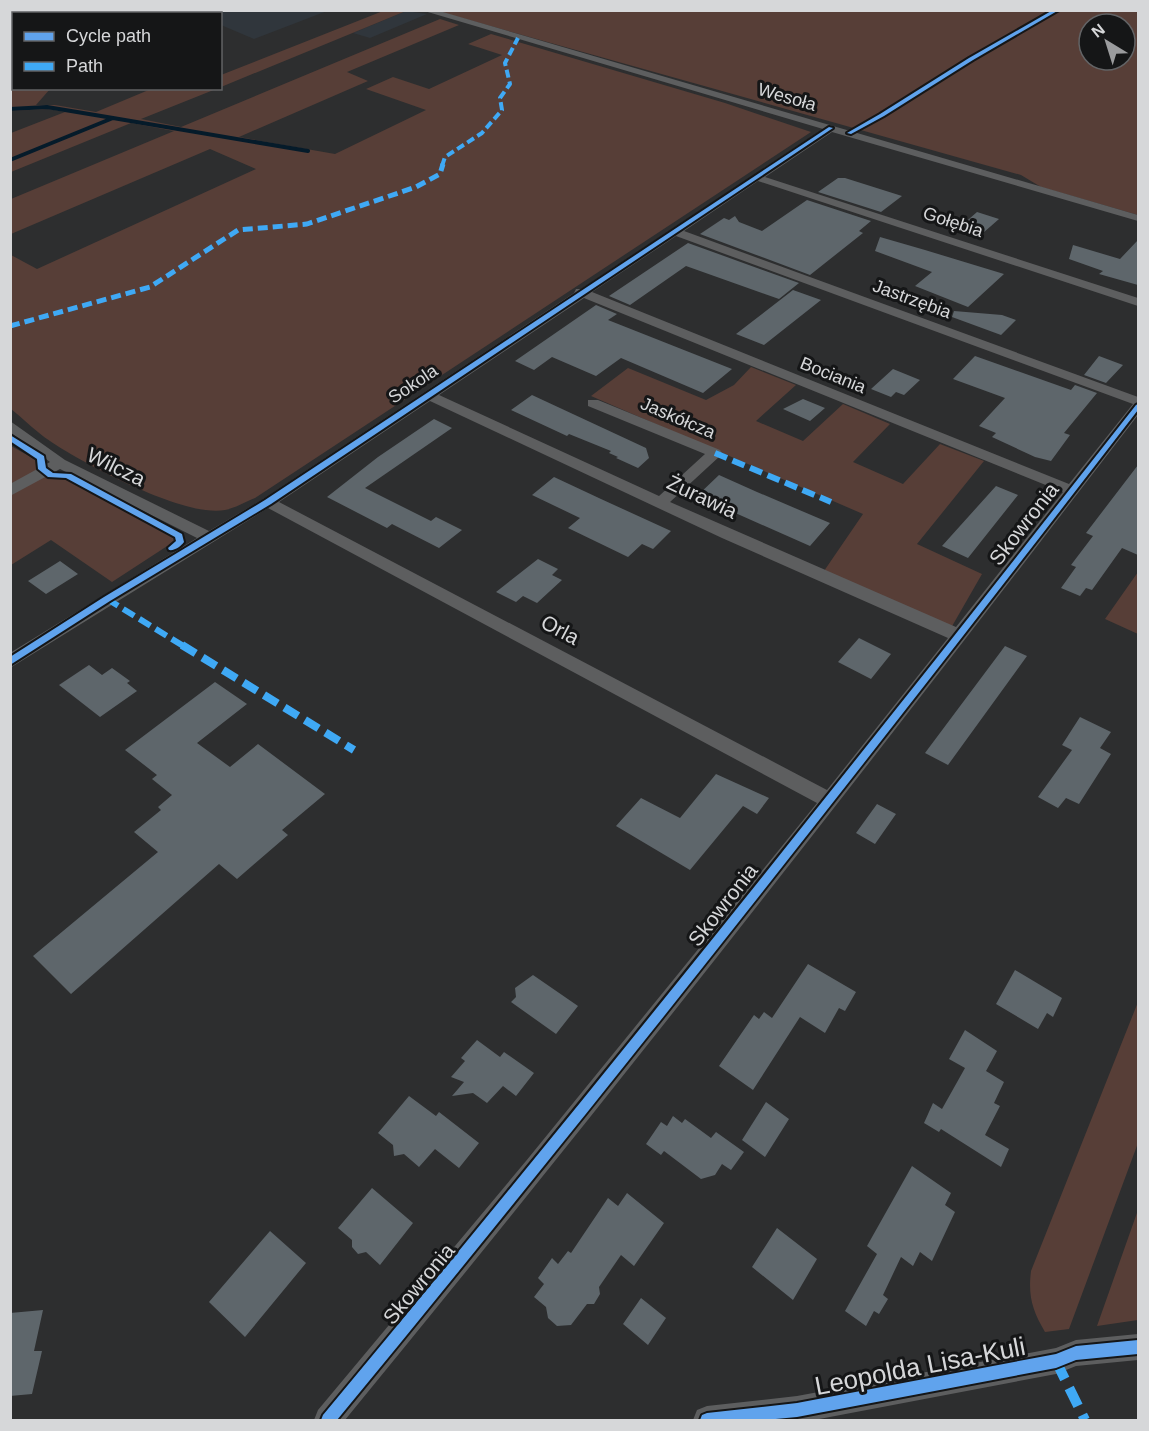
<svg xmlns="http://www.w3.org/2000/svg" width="1149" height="1431" font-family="Arial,sans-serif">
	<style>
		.built { fill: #30363c }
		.green { fill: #573e37; fill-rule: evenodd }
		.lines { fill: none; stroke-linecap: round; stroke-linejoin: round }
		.stream { stroke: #051b2a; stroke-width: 4 }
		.building { fill: #5e666b }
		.minor { fill: #5d5e5f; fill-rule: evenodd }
		.quiet-far4 { stroke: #3fa9f5; stroke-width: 4; stroke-dasharray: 8 4; stroke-linecap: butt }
		.quiet-far3 { stroke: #3fa9f5; stroke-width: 5; stroke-dasharray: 10 5; stroke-linecap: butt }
		.quiet-far2 { stroke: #3fa9f5; stroke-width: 6; stroke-dasharray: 13 6; stroke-linecap: butt }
		.quiet-far1 { stroke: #3fa9f5; stroke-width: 8; stroke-dasharray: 16 8; stroke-linecap: butt }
		.quiet { stroke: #3fa9f5; stroke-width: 10; stroke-dasharray: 20 10; stroke-linecap: butt }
		.cycleway-casing { stroke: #151617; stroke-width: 4 }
		.cycleway { fill: #60a3ed; fill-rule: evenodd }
		.labels { text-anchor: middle; stroke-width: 6; stroke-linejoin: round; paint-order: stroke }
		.far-street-label { font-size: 18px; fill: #d6d7d9; stroke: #151617 }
		.street-label { font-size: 21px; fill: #d6d7d9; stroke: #151617 }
		.near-street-label { font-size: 26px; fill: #d6d7d9; stroke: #151617 }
	</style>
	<rect width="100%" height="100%" fill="#2d2e2f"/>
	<path class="built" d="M221 11V10L327 11 254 39 221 25 220 14 213 13Z
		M406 11 427 14 370 38 353 33Z"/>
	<path class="green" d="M383 11H406L221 87V75Z
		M437 11H1138V215L1041 187 1021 175ZM1089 24H1125V60H1089Z
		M440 19 459 25 347 72 368 81 239 137 335 154 426 110 366 89 393 77 429 89 502 55 468 44 491 34 725 103 811 132 255 498C245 502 235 508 225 510 185 518 84 464 50 441 36 432 24 419 11 409V255L37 269 256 169 210 149 11 234V199L174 131 131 123 11 172V133L65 112 48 109 11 111V50L13 49 14 88 50 89 36 105H55L96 112 151 89H216L141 119 181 127Z
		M751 367 796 385 756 421 803 441 843 404 890 424 853 462 903 484 940 444 984 461 917 544 982 574 951 628 824 571 863 514 591 396 628 368 706 400 734 385Z
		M11 446 178 539 112 582 51 540 11 565Z
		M1138 572V634L1105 619Z
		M1138 1002V1143L1069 1329 1045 1332C1032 1310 1028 1296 1031 1271Z
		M1138 1210V1320L1097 1326Z"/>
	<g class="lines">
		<path class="stream" d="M10 109 47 107 113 118 10 160
			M113 118 308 151"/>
	</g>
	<path class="building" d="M838 178H845L902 196 881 212 818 192Z
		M807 200 871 221 859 231 863 233 810 275 700 234 724 218 729 220 735 216 739 222 762 231Z
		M977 212 999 219 983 233 961 226Z
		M880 237 925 250 1004 274 968 307 915 286 932 272 875 251Z
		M1138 240V285L1099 274 1103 271 1069 259 1073 245 1120 259Z
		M688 243 799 283 779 299 686 266 630 305 609 296Z
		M793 290 821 300 764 345 736 334Z
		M596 305 617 314 608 320 732 369 703 393 621 358 596 376 552 357 534 370 515 361Z
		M954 311 1002 315 1016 320 1001 335 952 317Z
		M975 356 1071 390 1075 385 1097 393 1064 433 1070 435 1051 461 1035 457 992 437 996 433 979 426 1005 398 953 379Z
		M1099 356 1123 365 1106 383 1084 375Z
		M893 369 920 380 904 395 896 392 891 397 871 389Z
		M532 395 646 448 649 458 638 468 616 458 618 457 609 453 611 451 569 434 567 436 511 410Z
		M803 399 825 408 810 421 783 409Z
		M434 419 452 428 365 488 431 521 436 517 462 530 439 548 392 524 387 528 327 497 378 457Z
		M1138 465V555L1122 548 1092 590 1086 588 1080 596 1061 588 1076 567 1071 565 1093 536 1086 533Z
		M719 475 757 492 830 523 810 546 697 496Z
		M554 477 601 499 671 531 653 549 642 544 628 557 568 528 580 518 532 495Z
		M996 486 1018 495 968 558 942 546Z
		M538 559 558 569 552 575 562 580 537 603 523 596 516 602 496 592Z
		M60 561 78 574 46 594 28 581Z
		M859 638 891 654 871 679 838 662Z
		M1005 646 1027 656 948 765 925 753Z
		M89 665 102 675 112 668 130 681 127 683 137 691 100 717 59 685Z
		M215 682 247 704 197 743 230 767 258 744 325 794 282 830 288 835 237 879 219 864 71 994 33 956 158 852 134 832 161 810 158 807 172 795 152 779 157 775 125 750Z
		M1080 717 1111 732 1100 748 1111 754 1079 804 1066 798 1058 808 1038 797 1072 750 1062 745Z
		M716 774 769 798 757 814 743 806 690 870 616 826 641 798 680 818Z
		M877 804 896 814 875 844 856 833Z
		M808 964 856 992 845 1011 839 1008 825 1033 800 1017 753 1090 719 1066 754 1015 759 1019 764 1012 772 1018Z
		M1015 970 1062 998 1053 1017 1047 1013 1038 1029 996 1004Z
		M533 975 578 1006 556 1034 511 1002 516 997 515 988Z
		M965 1030 997 1051 986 1071 1004 1082 994 1103 1000 1106 985 1135 1009 1149 1001 1167 941 1129 939 1132 924 1123 933 1103 942 1109 965 1068 949 1059Z
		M477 1040 500 1057 504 1052 534 1073 516 1096 503 1086 487 1103 473 1093 452 1096 464 1082 451 1077 465 1061 461 1058Z
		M409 1096 436 1116 439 1112 479 1143 459 1168 435 1149 419 1167 404 1154 394 1156 393 1145 378 1133Z
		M766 1102 789 1119 765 1157 742 1140Z
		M673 1116 682 1123 685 1119 711 1138 716 1132 744 1152 731 1170 722 1164 715 1175 701 1179 664 1151 661 1155 646 1144 661 1122 667 1126Z
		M912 1166 951 1193 945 1205 955 1212 932 1261 920 1252 913 1266 901 1257 883 1295 888 1299 879 1314 874 1311 866 1326 845 1311 877 1254 867 1246Z
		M372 1188 413 1223 380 1265 366 1252 358 1254 352 1247V1240L338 1228Z
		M627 1193 664 1223 634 1266 621 1255 599 1287 600 1294 594 1304H587L571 1325 557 1326 548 1318 546 1307 534 1297 544 1284 538 1278 552 1258 558 1264 568 1251 571 1253 608 1198 618 1206Z
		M777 1228 817 1259 793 1300 752 1267Z
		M270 1231 306 1263 245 1337 209 1302Z
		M641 1298 666 1318 648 1345 623 1324Z
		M43 1310 34 1351H42L32 1394 10 1396V1313Z"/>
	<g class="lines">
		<path class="minor" d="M421 10H436L1138 215V221L832 132 765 177 1138 298V306L758 181 684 231 1138 397V415C879 752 616 1090 345 1420H314L318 1410 526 1161 817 803 268 508 10 668V653L197 538 60 469 10 496V484L50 462 10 432V421L65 460 209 531 263 499 574 293 576 289H581L823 129ZM676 236 1133 404 1069 484 592 292ZM584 298 1063 492 956 627 670 502 720 456 722 453 720 450 598 400H588V406L705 454 659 496 439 395ZM430 401 722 538 948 638 827 790 279 502Z
			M1138 1334V1360L1076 1366 1056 1374 814 1420H693L697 1410 707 1406 797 1396 1056 1348 1076 1340Z"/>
		<path class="quiet-far4" d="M442 166 445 157 482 133 502 110 500 98 510 84 505 63 518 38"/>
		<path class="quiet-far3" d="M10 326 150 287 238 230 307 224 416 187 440 174 443 164"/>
		<path class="quiet-far2" d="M715 453 831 502
			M107 599 185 647"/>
		<path class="quiet-far1" d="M182 645 354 750"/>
		<path class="quiet" d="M1056 1361 1085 1420"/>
		<defs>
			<path id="cycleway" d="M1053 10H1059L973 60 884 116 851 134 847 133 880 114 969 58Z
				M829 127 833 128 271 504 110 601 10 665V657L104 597 265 500Z
				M1138 404V410C876 750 610 1089 337 1420H321L323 1415C600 1083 869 745 1136 405Z
				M10 435 44 456 46 468 53 473 71 474 182 534 184 542C181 546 175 551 169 550L168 548 176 541 175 537 66 478 48 477 38 469 37 459 10 441Z
				M1138 1340V1354L1076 1360 1056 1368 797 1417 765 1420H700L702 1415 707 1413 797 1403 1056 1354 1076 1346Z"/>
		</defs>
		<use href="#cycleway" class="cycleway-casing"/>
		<use href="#cycleway" class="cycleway"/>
	</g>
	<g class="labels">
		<g class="far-street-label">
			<text transform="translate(787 97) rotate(16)" y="6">Wesoła</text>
			<text transform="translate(953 222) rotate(18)" y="6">Gołębia</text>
			<text transform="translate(912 299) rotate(20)" y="6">Jastrzębia</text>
			<text transform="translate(833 375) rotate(22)" y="6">Bociania</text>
			<text transform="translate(413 384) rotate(-34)" y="6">Sokola</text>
			<text transform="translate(678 418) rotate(23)" y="6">Jaskółcza</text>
		</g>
		<g class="street-label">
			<text transform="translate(116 467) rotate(26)" y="7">Wilcza</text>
			<text transform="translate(702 497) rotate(25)" y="7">Żurawia</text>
			<text transform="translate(1024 524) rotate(-52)" y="7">Skowronia</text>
			<text transform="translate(560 630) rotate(28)" y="7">Orla</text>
			<text transform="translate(723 905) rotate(-52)" y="7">Skowronia</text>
			<text transform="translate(419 1284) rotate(-50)" y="7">Skowronia</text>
		</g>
		<g class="near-street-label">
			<text transform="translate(920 1366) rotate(-11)" y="9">Leopolda Lisa-Kuli</text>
		</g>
	</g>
	<rect width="1149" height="1431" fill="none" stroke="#d6d7d9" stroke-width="24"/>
	<rect x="12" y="12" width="210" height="78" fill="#151617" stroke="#626365" stroke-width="1.5"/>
	<rect x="24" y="32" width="30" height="9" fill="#60a3ed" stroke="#626365" stroke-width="1.5"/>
	<text x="66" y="42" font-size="18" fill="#d6d7d9">Cycle path</text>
	<rect x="24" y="62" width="30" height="9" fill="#3fa9f5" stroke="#626365" stroke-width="1.5"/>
	<text x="66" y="72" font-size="18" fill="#d6d7d9">Path</text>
	<g transform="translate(1107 42) rotate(322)"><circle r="28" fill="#151617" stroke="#626365" stroke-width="1.5"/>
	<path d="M0-4.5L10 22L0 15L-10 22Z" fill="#9b9c9e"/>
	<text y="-9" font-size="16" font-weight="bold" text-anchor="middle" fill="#d6d7d9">N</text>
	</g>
</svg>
